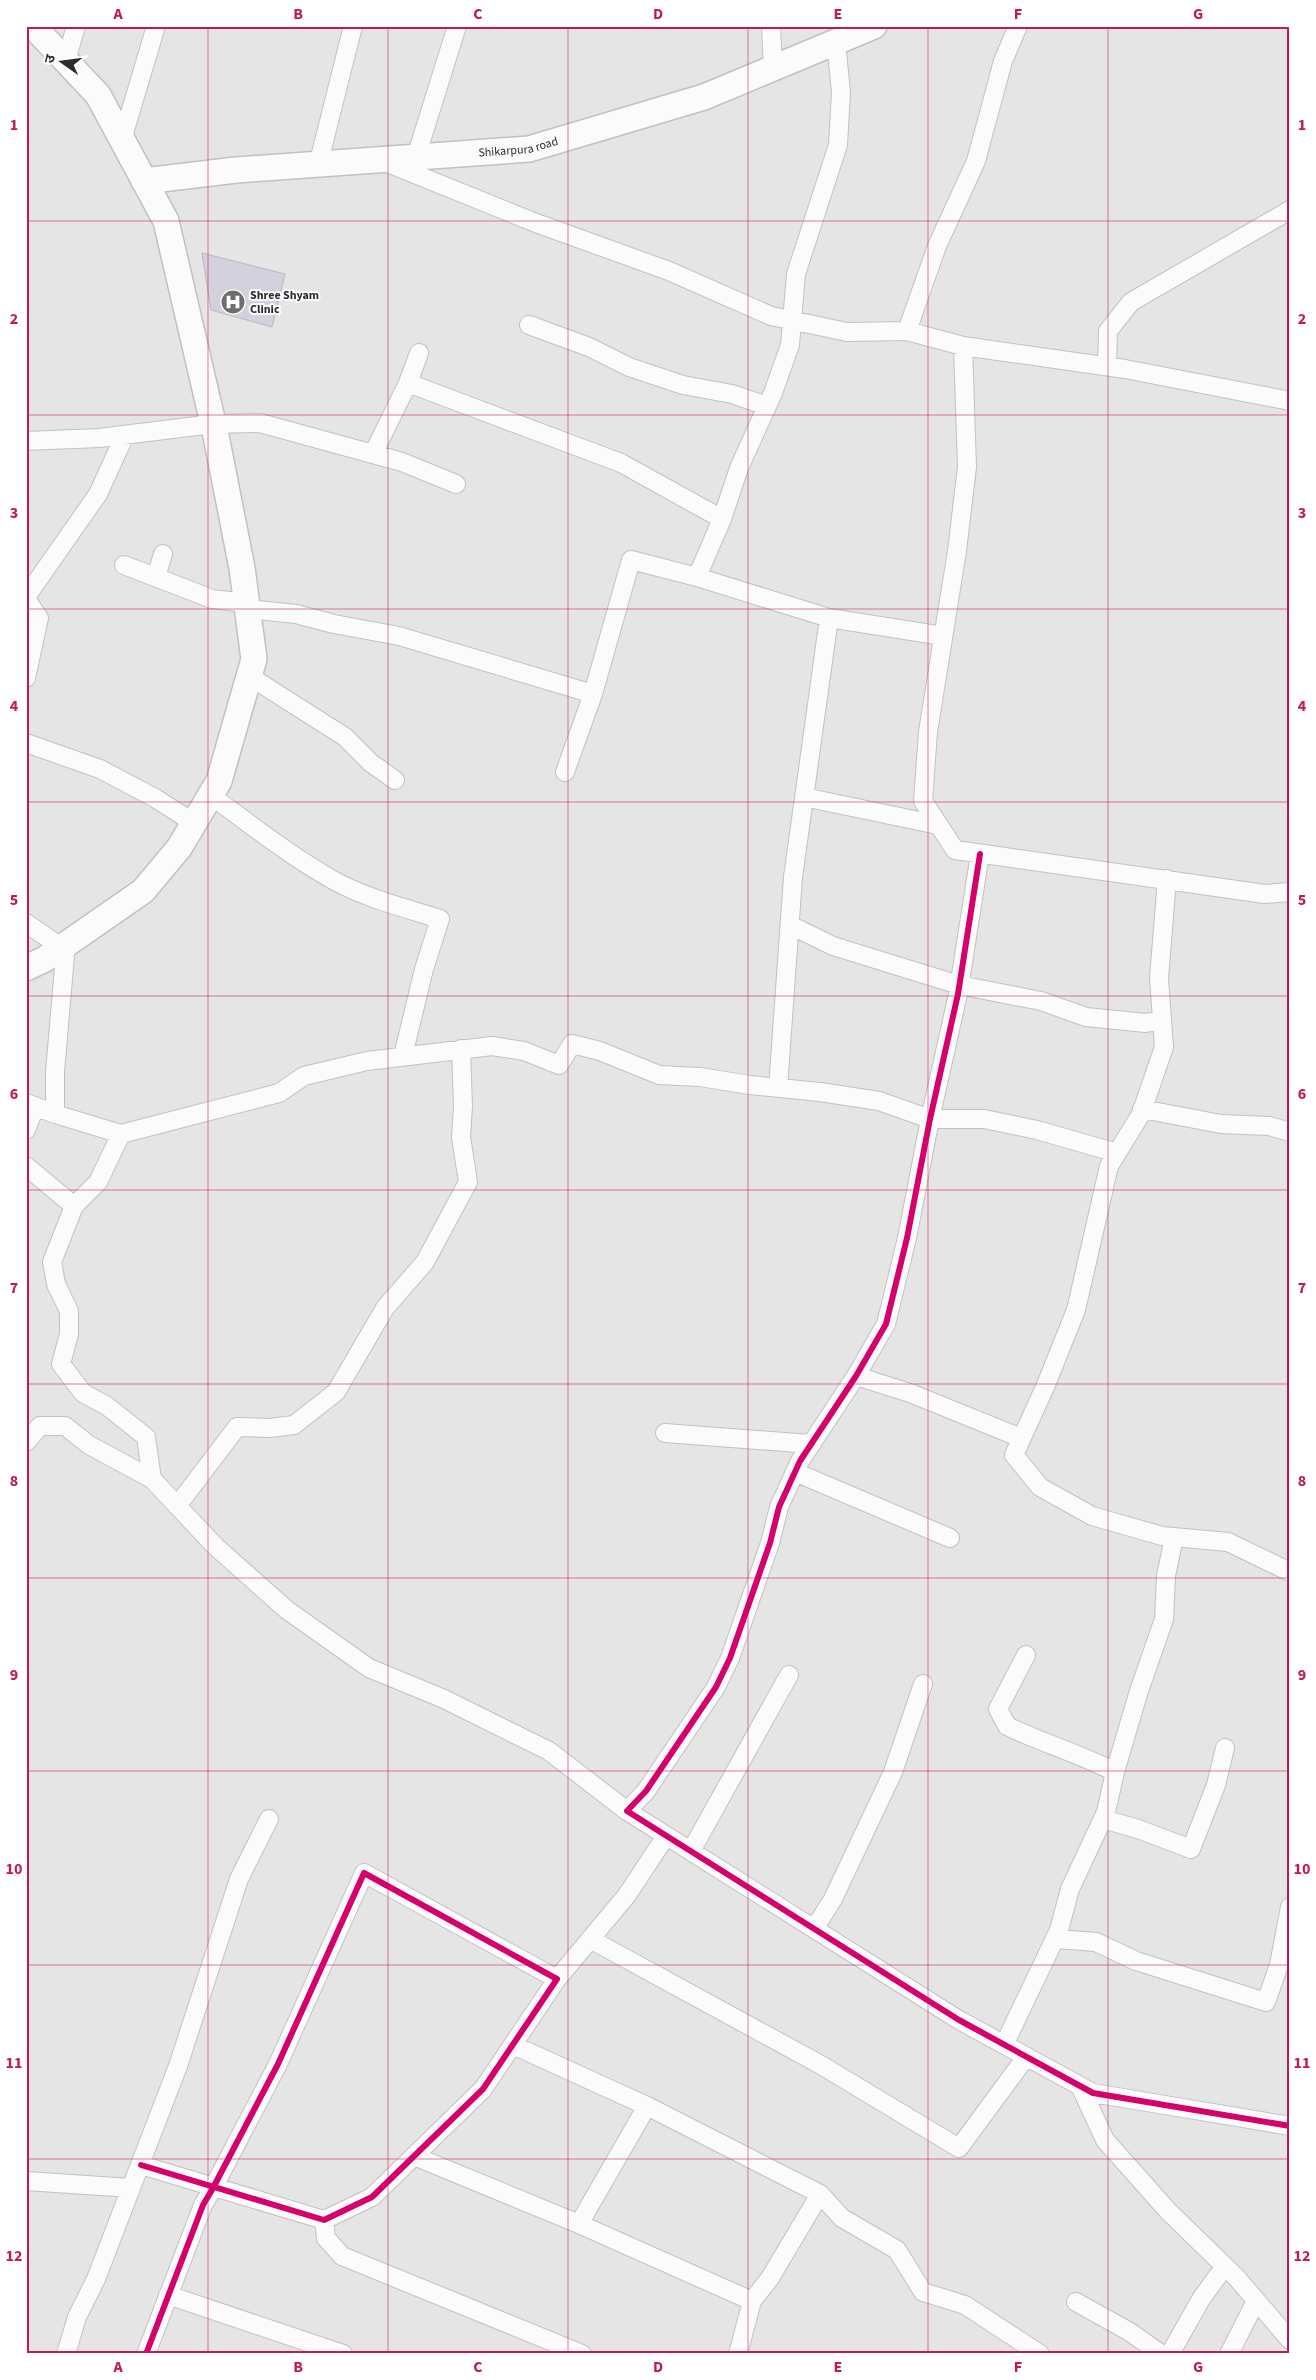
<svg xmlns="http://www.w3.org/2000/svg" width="1316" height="2380" font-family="'Source Sans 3','Noto Sans Devanagari',sans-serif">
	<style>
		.building { fill: #d2d1dd; stroke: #b8b8b9 }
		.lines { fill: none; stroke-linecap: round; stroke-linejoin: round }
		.street-casing { stroke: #c1c1c1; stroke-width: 20 }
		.secondary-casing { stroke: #c1c1c1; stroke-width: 28 }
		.street { stroke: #fbfbfb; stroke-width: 18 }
		.secondary { stroke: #fbfbfb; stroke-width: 25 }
		.cycleway-casing { stroke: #fff; stroke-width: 9 }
		.cycleway { stroke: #d6006c; stroke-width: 6 }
		.grid { fill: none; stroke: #c2185b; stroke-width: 1; stroke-opacity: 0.55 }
		.labels { text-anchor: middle; stroke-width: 4; stroke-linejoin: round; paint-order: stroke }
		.street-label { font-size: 12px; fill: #2c2c2d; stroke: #fff }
		.poi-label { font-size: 12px; font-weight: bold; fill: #2c2c2d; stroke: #fff; text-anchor: start }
		.neatline { fill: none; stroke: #c2185b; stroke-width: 2 }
		.grid-label { font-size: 16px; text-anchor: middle; font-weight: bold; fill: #c2185b }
	</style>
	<rect width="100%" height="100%" fill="#e5e5e6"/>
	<path class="building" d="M202 253 285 274 272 327 211 310Z"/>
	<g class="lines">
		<defs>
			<path id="street" d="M771 26 773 68
				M66 61 76 26
				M122 140 156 26
				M416 157 457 26
				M385 162 536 223 669 271 771 316 847 332 907 331 937 246 976 161 1003 61 1018 26
				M318 165 353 26
				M529 325 589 347 629 367 683 385 732 394 767 406
				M907 331 963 346 967 467 957 551 928 732 923 801 955 850 1265 894 1290 892
				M963 346 1125 369 1290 401
				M1107 366 1108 331 1131 302 1290 210
				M408 383 621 463 722 519 697 577
				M26 441 99 438 213 424 260 423 402 462 456 484
				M373 454 408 383 419 353
				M722 519 739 468 773 393 790 345 796 274 838 145 841 92 836 42
				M124 565 212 599 247 603
				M156 577 163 554
				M26 597 98 494 125 435
				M26 599 39 618 26 678
				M248 609 296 614 334 624 399 636 593 694
				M249 676 345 737 371 763 395 780
				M26 743 100 769 155 798 194 823
				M565 772 593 694 631 560 697 577 829 618
				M210 795C250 824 290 856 333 880 365 898 405 908 440 919L424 969 403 1056
				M804 797 938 825
				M980 854 958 994 930 1119 907 1238 886 1324 856 1376 800 1461 779 1507 770 1543 730 1658 716 1687 646 1791 627 1811 959 2020 1093 2093 1290 2126
				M1167 879 1159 978 1164 1047 1141 1114 1109 1166 1076 1310 1045 1387 1014 1455 1040 1487 1092 1516 1162 1536 1228 1542 1290 1572
				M26 923 61 947
				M790 925 833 946 959 985 1041 1001 1086 1017 1146 1023 1162 1020
				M66 944 55 1072V1114L121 1134 279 1093 304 1076 367 1061 492 1046 524 1051 559 1065 572 1044 600 1051 659 1075 700 1077 750 1085 820 1092 879 1101 930 1119H984L1037 1130 1117 1153
				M778 1088 793 877 829 618 943 636
				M26 1103 55 1114
				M1142 1109 1221 1124 1269 1126 1290 1132
				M26 1130 35 1106
				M26 1166 74 1206 52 1262 56 1284 69 1311V1334L61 1364 83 1393 107 1406 146 1437 152 1479
				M74 1206 98 1182 121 1134
				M856 1376 910 1393 1021 1438
				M665 1433 811 1444
				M26 1442 40 1426H65L89 1445 152 1479 215 1546 287 1610 369 1668 444 1699 549 1751 627 1811
				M795 1472 950 1538
				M177 1506 237 1427 269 1428 294 1425 336 1392 385 1308 425 1262 468 1182 461 1137 463 1106 461 1049
				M1026 1655 998 1709 1007 1726C1042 1743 1080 1754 1115 1772
				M1103 1819 1138 1829 1191 1849 1216 1785 1225 1748
				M691 1851 789 1675
				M814 1929 833 1899 893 1772 923 1684
				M590 1939 821 2065 959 2148 1026 2057
				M1056 1939 1096 1942 1136 1961 1266 2002 1279 1965 1290 1907
				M557 1979 627 1895 666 1836
				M513 2045 647 2106 820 2194 842 2218 897 2250 923 2292 965 2305 1040 2354
				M1004 2045 1059 1930 1070 1889 1106 1812 1115 1772 1138 1694 1164 1619 1166 1576 1174 1537
				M1080 2086 1105 2140 1168 2211 1236 2277 1290 2340
				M414 2156 579 2224 752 2301
				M141 2165 324 2220 372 2197 483 2089 557 1979 364 1873 278 2064 213 2188 203 2205 146 2354
				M26 2181 131 2188
				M324 2220 326 2238 342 2256 582 2354
				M579 2224 647 2106
				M168 2295 343 2354
				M1076 2302 1130 2332 1161 2354
				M66 2354 77 2317 96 2279 178 2066 239 1879 269 1819
				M738 2354 752 2301 770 2278 820 2194
				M1170 2354 1201 2299 1225 2266
				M1229 2354 1256 2301"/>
			<g id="secondary">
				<path id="s1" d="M144 181 236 170 529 149 704 97 874 26"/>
				<path d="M26 968 45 959 143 891 179 848 219 781 254 659 242 568 216 436 166 221 98 95 33 26"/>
			</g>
		</defs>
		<use href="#street" class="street-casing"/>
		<use href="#secondary" class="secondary-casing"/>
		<use href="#street" class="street"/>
		<use href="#secondary" class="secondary"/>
		<defs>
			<path id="cycleway" d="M980 854 958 994 930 1119 907 1238 886 1324 856 1376 800 1461 779 1507 770 1543 730 1658 716 1687 646 1791 627 1811 959 2020 1093 2093 1290 2126
				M141 2165 324 2220 372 2197 483 2089 557 1979 364 1873 278 2064 213 2188 203 2205 146 2354"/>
		</defs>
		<use href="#cycleway" class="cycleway-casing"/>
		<use href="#cycleway" class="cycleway"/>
	</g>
	<path class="grid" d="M208 26V2354M388 26V2354M568 26V2354M748 26V2354M928 26V2354M1108 26V2354M26 221H1290M26 415H1290M26 609H1290M26 802H1290M26 996H1290M26 1190H1290M26 1384H1290M26 1578H1290M26 1771H1290M26 1965H1290M26 2159H1290"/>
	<defs>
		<symbol id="hospital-disc" viewBox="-11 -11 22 22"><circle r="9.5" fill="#6d6d6e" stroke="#fff"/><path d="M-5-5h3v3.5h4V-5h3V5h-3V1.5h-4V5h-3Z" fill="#fff"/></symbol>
	</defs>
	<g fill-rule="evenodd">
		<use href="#hospital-disc" x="219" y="288" width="28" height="28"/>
	</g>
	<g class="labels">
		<g class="street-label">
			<text dy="4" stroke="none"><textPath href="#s1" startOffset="376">Shikarpura road</textPath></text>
		</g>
		<g class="poi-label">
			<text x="250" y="299">Shree Shyam<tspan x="250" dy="14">Clinic</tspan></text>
		</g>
	</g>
	<rect width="1316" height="2380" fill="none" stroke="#ffffff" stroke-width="55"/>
	<g transform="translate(62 62) rotate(284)" stroke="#ffffff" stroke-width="4" paint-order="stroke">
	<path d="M0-4L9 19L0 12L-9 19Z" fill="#2c2c2d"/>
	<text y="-8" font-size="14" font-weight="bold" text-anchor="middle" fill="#2c2c2d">उ</text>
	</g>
	<rect x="28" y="28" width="1260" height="2324" class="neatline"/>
	<g class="grid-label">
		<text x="118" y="19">A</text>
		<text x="298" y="19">B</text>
		<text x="478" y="19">C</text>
		<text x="658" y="19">D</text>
		<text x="838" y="19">E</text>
		<text x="1018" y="19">F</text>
		<text x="1198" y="19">G</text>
		<text x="14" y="130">1</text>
		<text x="1302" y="130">1</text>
		<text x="14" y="324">2</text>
		<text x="1302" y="324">2</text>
		<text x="14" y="518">3</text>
		<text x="1302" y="518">3</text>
		<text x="14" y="711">4</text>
		<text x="1302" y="711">4</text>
		<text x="14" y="905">5</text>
		<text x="1302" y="905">5</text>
		<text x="14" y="1099">6</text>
		<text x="1302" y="1099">6</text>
		<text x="14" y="1293">7</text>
		<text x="1302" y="1293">7</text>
		<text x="14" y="1486">8</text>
		<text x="1302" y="1486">8</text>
		<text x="14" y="1680">9</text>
		<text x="1302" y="1680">9</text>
		<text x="14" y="1874">10</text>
		<text x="1302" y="1874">10</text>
		<text x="14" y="2068">11</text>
		<text x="1302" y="2068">11</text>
		<text x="14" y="2261">12</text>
		<text x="1302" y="2261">12</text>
		<text x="118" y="2372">A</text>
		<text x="298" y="2372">B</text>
		<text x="478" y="2372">C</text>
		<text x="658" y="2372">D</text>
		<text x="838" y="2372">E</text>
		<text x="1018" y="2372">F</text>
		<text x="1198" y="2372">G</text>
	</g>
</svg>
